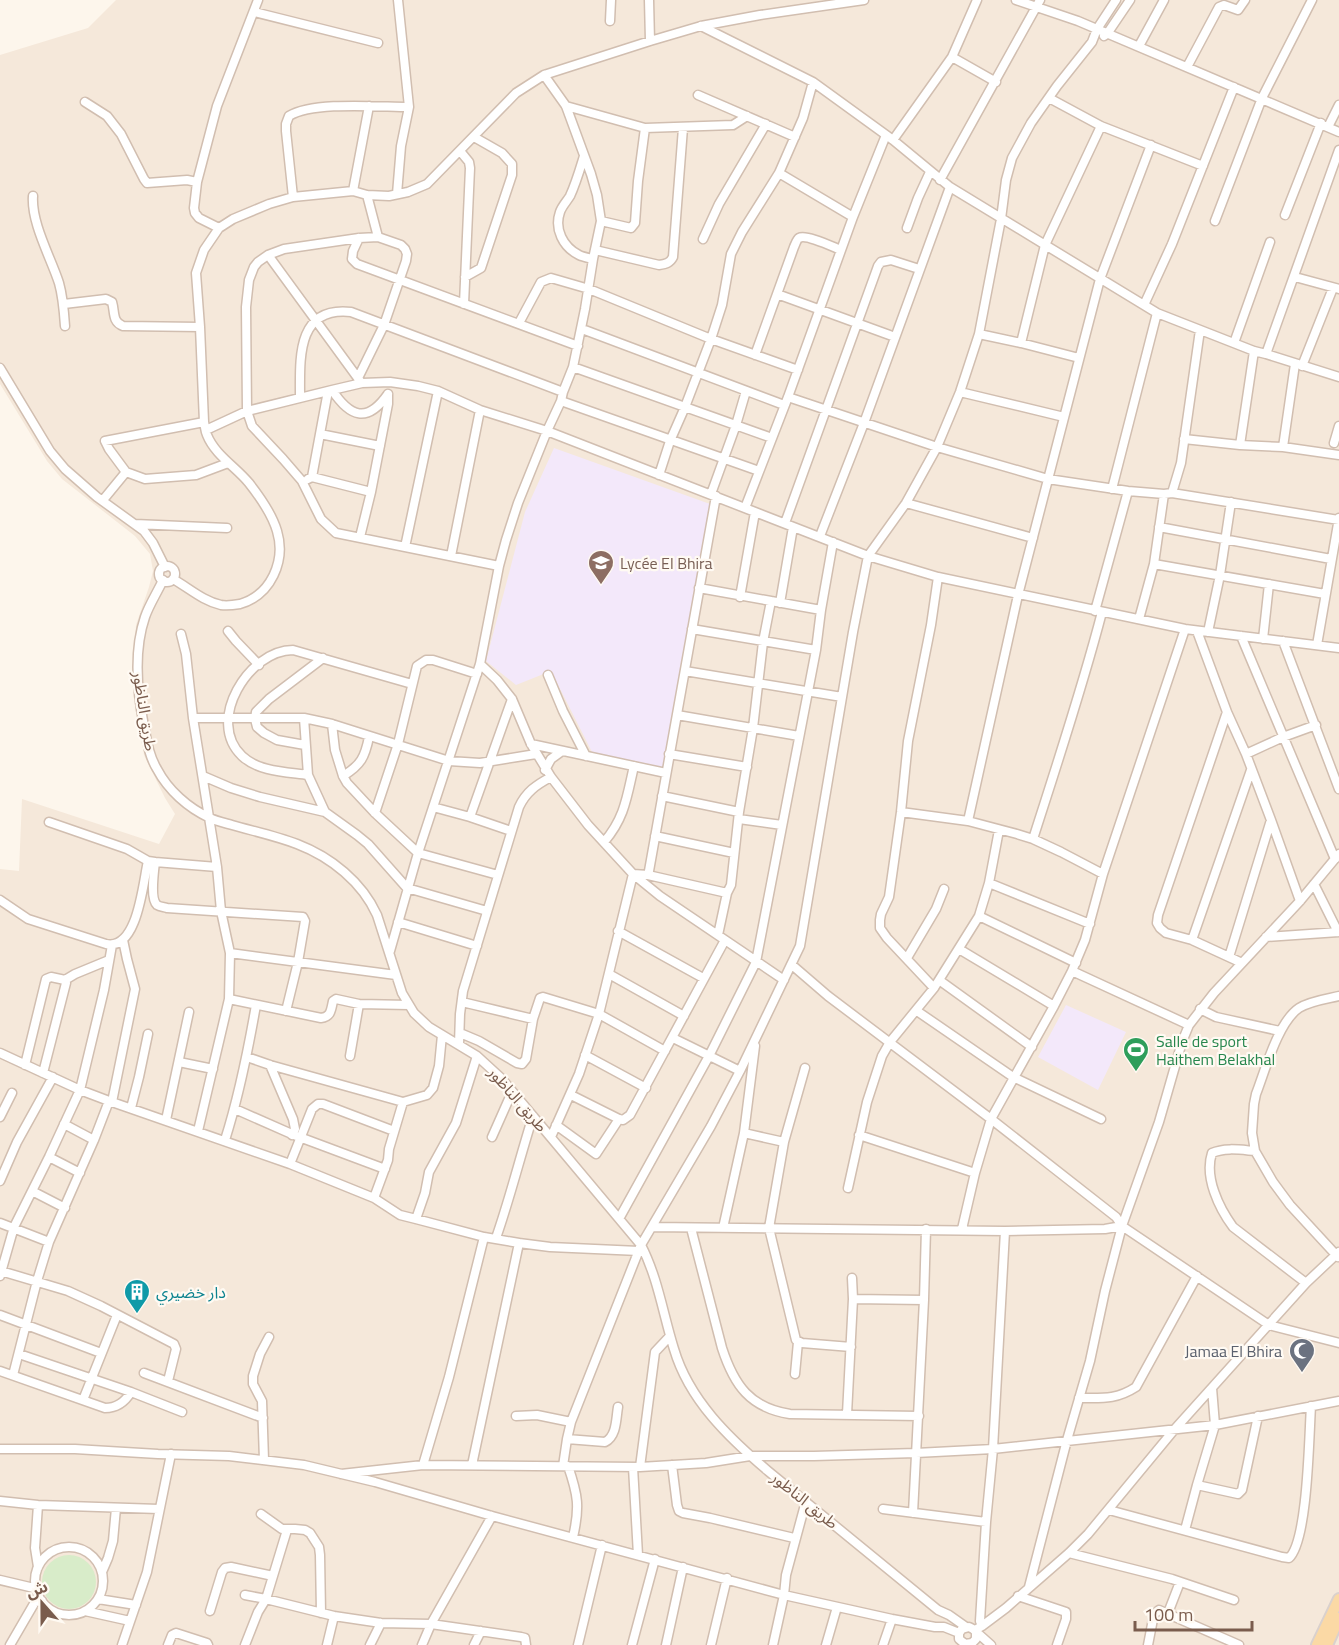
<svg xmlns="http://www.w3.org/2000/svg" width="1339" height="1645" font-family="'Titillium Web','Noto Sans Arabic',sans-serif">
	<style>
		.residential { fill: #f5e8da }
		.education { fill: #f3e8fa }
		.green { fill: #d8ecc9 }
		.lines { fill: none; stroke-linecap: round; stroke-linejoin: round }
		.minor-casing { stroke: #d1beb0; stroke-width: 11 }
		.major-casing { stroke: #dad1cd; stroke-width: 14 }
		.minor { stroke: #fff; stroke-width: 8 }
		.major { stroke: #fbd9a5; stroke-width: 10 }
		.labels { text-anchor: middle; stroke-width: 4.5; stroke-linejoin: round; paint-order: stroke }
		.education-label { font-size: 16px; fill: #785e54; stroke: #fffaf3; text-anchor: start }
		.street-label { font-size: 16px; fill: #7a5c4d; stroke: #fffaf3 }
		.leisure-label { font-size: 16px; fill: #27864d; stroke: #fffaf3; text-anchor: start }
		.culture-label { font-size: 16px; fill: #0d838f; stroke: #fffaf3; text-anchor: start }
		.worship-label { font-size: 16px; fill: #5b616d; stroke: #fffaf3; text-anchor: end }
	</style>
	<rect width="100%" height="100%" fill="#fdf6ec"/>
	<path class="residential" d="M116 0H1339V1645H0V869L19 871 22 799 159 844 175 814 165 798 144 755 133 676 136 625 149 587 153 571 150 554 135 536 62 479 47 461 0 384V55L88 28Z"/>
	<path class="education" d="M554 448 710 504 664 769 595 758 551 671 516 685 486 661 525 512Z
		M1066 1005 1126 1032 1098 1090 1038 1057Z"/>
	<path class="green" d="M42 1582a27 27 0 1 1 54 0a27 27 0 1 1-54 0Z"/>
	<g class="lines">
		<defs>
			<path id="minor" d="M649 0 650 41
				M1016 0 1078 21 1339 132
				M254 12 378 43
				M610 21 611 0
				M701 26 813 82 893 140 950 187 1157 313 1254 351 1266 354 1339 377
				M1104 36 1107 34 1130 0
				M1139 46 1164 0
				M952 57 996 82
				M1187 67 1219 7 1224 5 1238 10 1245 0
				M698 95 795 137
				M1049 98 1101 126 1203 166
				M85 102 107 116 121 134 144 179 147 183 187 180 197 182
				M566 106 645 128 733 125 747 116
				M1328 127 1339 105
				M893 140 952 57 977 0
				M460 151 469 162 470 168 464 304
				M584 156C580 169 576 183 570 196 567 201 562 206 560 212 554 229 563 247 579 255 583 257 589 258 593 259
				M779 173 853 217
				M940 180 1040 0
				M353 191 369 106
				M397 194 401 146 409 107
				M367 195 378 237
				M33 196C31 223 51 258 59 283 63 297 64 311 65 326
				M293 197 286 131V124L289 116C314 101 379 107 409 107L398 0
				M1285 215 1321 123
				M601 221 631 228 635 223 638 181 645 128
				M1215 221 1262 98 1312 0
				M219 228 199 218 195 213 194 208 197 182 217 106 258 0
				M907 228 918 198 930 172
				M359 238 353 251 352 259 357 264 578 346
				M703 239 719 204 766 124
				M595 250 659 265C666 264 670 263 673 257L683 128
				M268 255 360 381
				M465 277 481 268 512 175V164L502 153 474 137
				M1295 277 1339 289
				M777 294 895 337
				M64 304 106 299 112 302C115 312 112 322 123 326L200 327
				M1144 305 1172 244 1234 87
				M519 323 541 282 551 278 589 289 711 339 798 370
				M582 329 784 405
				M979 334 1021 343 1079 358
				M1021 343 1045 245 1101 126
				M1234 343 1270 242
				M1266 354 1339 150
				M755 355 794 247C795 245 797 239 799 238 806 234 833 247 841 250
				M1302 366 1333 288
				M573 367 772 438
				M0 368 50 451 65 469 97 497 144 531 153 543 165 567
				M358 378 384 325 406 261 407 254 405 249 401 245 378 237 359 238 284 249 268 255 258 262 254 267 249 280 246 307 247 411 252 426 283 459 302 481 321 519 336 533 499 566
				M332 390C350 417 367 424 388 394
				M960 392 1064 417
				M300 397C300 359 296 306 351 312L563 392
				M788 397 937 447 1048 479 1128 491 1164 494 1172 493 1339 520
				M561 401 759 471
				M204 422 105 441 109 449 126 472 145 479 196 475 228 463
				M206 430 247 411 332 390 362 383 390 382 418 386 438 391 480 410 547 431 868 556 938 577 1185 629 1339 648
				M320 434 380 446
				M1184 439 1240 445 1283 447 1339 455
				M1334 443 1339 426
				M1240 445 1254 351
				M1283 447 1295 364
				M659 475 670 441 685 407 711 339 722 305 731 254 742 232 779 173 803 118 813 82
				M312 477 328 391
				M308 479 312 477 371 492
				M1112 489 1157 313
				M1172 493 1181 463 1200 330
				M711 494 736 425 746 391
				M103 500 126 472
				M906 503 1033 538
				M745 508 788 397 853 217 886 135
				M785 523 878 266 881 262 891 260 919 269
				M135 524 227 528
				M1159 527 1331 559
				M820 536 864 423 950 187
				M360 537 371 492 388 404V394
				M405 547 438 391
				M451 556 480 410
				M1154 564 1325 594
				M159 574a8 8 0 1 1 16 0a8 8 0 1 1-16 0Z
				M173 579C189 588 203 601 221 605 227 606 234 605 240 604 271 595 286 561 277 531 272 514 260 497 249 483 236 467 215 455 207 435 205 431 205 426 204 422L200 327 196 273 204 250 219 228 233 219 269 204 293 197 353 191 367 195 389 196 408 192 427 184 516 93 544 75 650 41 701 26 760 15 864 0
				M163 580C157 593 149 605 145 617 133 652 137 691 144 726 147 741 149 756 157 769 168 790 188 808 210 818 216 821 225 823 232 825 253 831 276 836 297 844 331 857 362 882 377 915L402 993 414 1013 429 1027 477 1056 501 1078 641 1245C658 1278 663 1314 674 1349 689 1400 729 1438 768 1471L938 1610 949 1615 966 1627
				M699 588 821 610
				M740 597 755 512
				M780 603 793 527
				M1095 611 1128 491
				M1139 619 1154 564 1164 494
				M692 629 816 650
				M228 631 236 641 259 665
				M1197 631 1227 712 1246 754 1271 820 1300 901
				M1208 632 1220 575 1231 502
				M181 634 186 654 193 718 217 867 221 911 230 953 229 999 198 1131
				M1241 636 1335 859
				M1263 639 1269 584
				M1283 641 1339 789
				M1317 645 1339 518
				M480 664 497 680 512 699 531 744 551 777 588 825 633 874 660 896 784 980
				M685 671 842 697
				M548 675 563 711 586 756
				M1227 712 1158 915 1157 923 1160 928 1166 933 1192 940 1242 963
				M677 715 799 736
				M193 718H304L332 724 449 761 480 763 536 754
				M304 718 308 775 325 812 357 835 368 844 407 888 487 911
				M332 724 335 750 343 776 347 783 375 813 418 853 498 875
				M531 744 666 773
				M305 745 277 740 264 733 257 727 255 719 256 712 269 699 323 658
				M669 754 747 767
				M1246 754 1283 737 1316 725
				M545 770 551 759 562 751
				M308 775C287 772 259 772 242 756 205 721 249 650 293 650L412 684
				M203 776 231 788 260 797 325 812
				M343 776C361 765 365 757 369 737
				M662 796 739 812
				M433 807 470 817 511 831
				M901 812 968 821 1017 834 1033 839 1061 852 1103 874
				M375 813 398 744 417 666 426 660H433L477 674
				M470 817 512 699
				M739 819 782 825
				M968 821 1018 595 1100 279 1151 145
				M49 822 127 849 148 861
				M655 836 734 853
				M1033 839C1057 764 1082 689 1102 612
				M604 842C625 818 627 796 634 766
				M217 867 155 862C154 871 150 899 157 905 160 907 164 907 167 908L303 917 305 921 298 962 286 1011
				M648 875 727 893
				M989 883 1090 924
				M1314 884 1338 932
				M0 900 28 919 106 944C138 951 143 882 148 861L155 862
				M979 916 1076 963
				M398 922 477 946
				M618 931 703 978
				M718 935 727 893 731 885 739 812 753 728 763 642 771 601
				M1266 937 1339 932
				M1192 940 1251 770
				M959 949 1054 1006
				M390 951 418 853 480 664 499 566 506 540 518 503 547 431 561 401 563 392 573 367 585 309 593 259 601 221 597 195 591 174 566 106 544 75
				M230 953 396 975
				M1229 957 1271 820
				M907 958 936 909 944 889
				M792 965 828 996 991 1119 1116 1217 1122 1226 1269 1325 1339 1343
				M1072 971 1189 1025
				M609 974 684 1016
				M939 980 1032 1047
				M934 988 887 938 880 928V920L881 914 889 897 901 812 908 741 931 625 938 577
				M229 999 321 1018C331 1017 331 1010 333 1001L336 999 359 1004 409 1005
				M462 1002 533 1019 540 998 543 997 599 1014 665 1051
				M1200 1009 1216 1017 1280 1031
				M917 1011 1013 1077 1101 1119
				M460 1033 479 1041 517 1063 522 1064 526 1059 533 1019
				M673 1038 740 1071
				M459 1044 460 1014 463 991 519 807C526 792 536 785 551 777
				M0 1053 80 1090 109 1101 290 1164 374 1198 400 1215 416 1219 484 1237 519 1243 550 1247 639 1251
				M585 1055 646 1088
				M350 1056 359 1004
				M247 1057 270 1065 403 1102 427 1095 433 1088 439 1066 442 1035
				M179 1062 213 1069
				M25 1065 46 979 51 977 65 980 75 974 109 960
				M270 1065 293 1119 295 1129 292 1135
				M805 1068 784 1142 769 1228 796 1340 802 1343 851 1347
				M43 1073 66 983 65 980
				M571 1095 619 1119 623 1120 630 1115 725 940
				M112 1102 135 989 127 959 123 940
				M131 1108 139 1077 148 1034
				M235 1109 294 1135 385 1169
				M0 1117 12 1093
				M166 1120 189 1012
				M64 1124 94 1140
				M556 1125 596 1154 619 1119
				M744 1133 784 1142
				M859 1135 975 1173
				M492 1137 512 1092
				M551 1137 579 1074 599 1014 633 874 648 875 649 871 716 496
				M225 1140C239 1096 248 1051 256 1005
				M1255 1151C1242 1150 1225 1147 1212 1153 1204 1177 1219 1208 1233 1227L1306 1283
				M49 1157 80 1173
				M290 1164 312 1109 318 1104H323L394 1131
				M0 1181 17 1142 53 1077
				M848 1188 867 1102 882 1056 890 1042 934 988 979 916 989 883 999 830
				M32 1191 65 1208
				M374 1198 388 1160 389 1149 403 1102
				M620 1217 709 1056 756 962 816 650 821 610 833 542
				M416 1219 425 1193 429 1172 456 1123 477 1056
				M0 1223 49 1242
				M652 1227 1005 1231 1105 1229 1122 1226
				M691 1228 722 1348C734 1385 750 1408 790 1414L919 1416
				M723 1228 744 1133 755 1046
				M962 1229 975 1173 991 1119 1054 1006 1072 971 1085 940 1103 874 1185 629
				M496 1238C510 1198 520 1157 533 1116
				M1338 1257 1290 1205 1273 1182 1255 1151 1252 1133 1254 1104 1256 1094C1265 1071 1278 1022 1299 1008 1310 1001 1326 999 1339 996
				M1 1271 68 1291 101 1306 174 1344 176 1349 168 1381
				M0 1276 14 1227 49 1157 80 1090 104 990 112 945
				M852 1278 853 1299
				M0 1315 101 1353
				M19 1354 131 1392 182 1412
				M0 1371 105 1408C117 1408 125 1402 131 1392
				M144 1373 263 1418
				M795 1374 798 1342
				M13 1375 37 1281 49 1242 94 1140 109 1101
				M1079 1398C1102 1398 1116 1400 1136 1387L1197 1276
				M83 1400 117 1315
				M847 1414 853 1299 924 1300
				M516 1416 537 1415 571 1422
				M567 1439 605 1442C617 1436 616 1418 618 1407
				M0 1449H75L158 1454 229 1456 304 1465 375 1482 492 1516 784 1595 892 1619 935 1627H944L959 1633
				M264 1460 262 1401 253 1384V1376L260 1354 269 1337
				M423 1465 449 1377 484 1237
				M472 1465 519 1243
				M672 1465 677 1505 679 1511 683 1513 710 1518 794 1538
				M563 1466 567 1439 571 1422 641 1245 711 1126 740 1071 800 946 853 632 868 556 906 503 937 447 960 392 979 334 1001 219 1006 180 1012 158 1031 123 1057 86 1092 42 1097 29 1116 0
				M568 1466C578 1495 580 1507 573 1537
				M633 1467 638 1555
				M640 1467 655 1352 670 1336
				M341 1474 423 1465 640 1467 706 1463 750 1456H814L916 1453 993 1449 1215 1425 1339 1401
				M1197 1485 1238 1494 1242 1490 1258 1416
				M0 1501 38 1505 159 1509
				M38 1505 35 1548 38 1567
				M883 1509 986 1522
				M1109 1510 1282 1557 1289 1558C1308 1541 1309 1435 1311 1406
				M913 1513 924 1300 926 1229
				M261 1514 282 1529H295L305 1530 310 1533 319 1547 320 1555 321 1613
				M1185 1530 1197 1485 1215 1425 1212 1388
				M35 1581a34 34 0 1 1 68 0a34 34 0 1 1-68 0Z
				M1069 1553 1172 1579 1234 1600
				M102 1572 108 1558 113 1541 116 1508
				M0 1580 34 1588 37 1591
				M1029 1587 1067 1440 1090 1361 1105 1291 1122 1226 1159 1122 1182 1042 1189 1025 1214 993 1300 901 1339 854
				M245 1595 266 1599 334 1616 381 1623 431 1624 521 1637 525 1638 526 1645
				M1018 1596 1066 1612V1619L1057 1645
				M98 1599 136 1605
				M85 1611 130 1621
				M210 1611 222 1572 225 1568 231 1567 273 1576
				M1168 1613 1180 1582
				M980 1621 986 1522 993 1449 1005 1231
				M975 1630 982 1626 1006 1608 1069 1553 1088 1534 1174 1430 1306 1283 1339 1252
				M976 1632V1639L972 1643 965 1644 959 1639V1633L962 1629 969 1627 973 1629 991 1645
				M10 1645 35 1602 42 1601
				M122 1645 147 1572 171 1454
				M168 1645 172 1635 176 1633 207 1643 208 1645
				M245 1645 258 1612 266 1599 287 1530
				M327 1645 334 1616
				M370 1645 381 1623
				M422 1645 431 1624 492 1516
				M474 1645 481 1631
				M578 1645 602 1545
				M632 1645 655 1559
				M666 1645 683 1567
				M711 1645 727 1578
				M773 1645 784 1595 786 1575 806 1501
				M826 1645 837 1607
				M883 1645 892 1619
				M1148 1645 1154 1614 1159 1610 1239 1645"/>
			<path id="major" d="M1317 1645 1339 1599
				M1327 1645 1339 1618"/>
		</defs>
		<use href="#minor" class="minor-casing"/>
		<use href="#major" class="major-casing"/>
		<use href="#minor" class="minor"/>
		<use href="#major" class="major"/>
	</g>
	<defs>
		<symbol id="school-pin" viewBox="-11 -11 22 30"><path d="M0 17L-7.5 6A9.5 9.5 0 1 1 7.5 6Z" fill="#8d6e63" stroke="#fffaf3"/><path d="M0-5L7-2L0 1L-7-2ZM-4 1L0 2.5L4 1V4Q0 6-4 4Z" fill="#fff"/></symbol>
		<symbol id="stadium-pin" viewBox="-11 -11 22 30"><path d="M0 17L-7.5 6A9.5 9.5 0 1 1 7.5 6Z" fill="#2e9e5b" stroke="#fffaf3"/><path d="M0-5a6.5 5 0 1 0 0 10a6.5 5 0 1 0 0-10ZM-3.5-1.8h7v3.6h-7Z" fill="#fff"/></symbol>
		<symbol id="building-pin" viewBox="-11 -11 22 30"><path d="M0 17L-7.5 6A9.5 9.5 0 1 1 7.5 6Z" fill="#0f9aa8" stroke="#fffaf3"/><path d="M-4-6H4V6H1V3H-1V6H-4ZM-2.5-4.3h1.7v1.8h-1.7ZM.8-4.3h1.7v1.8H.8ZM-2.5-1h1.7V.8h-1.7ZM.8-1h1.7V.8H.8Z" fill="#fff"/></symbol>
		<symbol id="mosque-pin" viewBox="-11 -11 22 30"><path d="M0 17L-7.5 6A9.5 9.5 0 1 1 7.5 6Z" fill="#6b7280" stroke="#fffaf3"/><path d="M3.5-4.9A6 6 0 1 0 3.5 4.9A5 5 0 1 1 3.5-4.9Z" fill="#fff"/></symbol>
	</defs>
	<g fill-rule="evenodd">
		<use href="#school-pin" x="586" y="548" width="30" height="40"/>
		<use href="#stadium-pin" x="1121" y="1035" width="30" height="40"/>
		<use href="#building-pin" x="122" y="1277" width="30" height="40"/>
		<use href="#mosque-pin" x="1287" y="1336" width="30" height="40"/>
	</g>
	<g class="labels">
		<g class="education-label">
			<text x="620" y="569">Lycée El Bhira</text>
		</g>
		<g class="street-label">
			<text transform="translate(145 711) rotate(81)" y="6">طريق الناظور</text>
			<text transform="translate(518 1099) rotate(49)" y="6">طريق الناظور</text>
			<text transform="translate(805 1500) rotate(39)" y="6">طريق الناظور</text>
		</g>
		<g class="leisure-label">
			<text x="1156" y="1047">Salle de sport<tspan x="1156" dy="18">Haithem Belakhal</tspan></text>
		</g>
		<g class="culture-label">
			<text x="156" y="1298">دار خضيري</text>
		</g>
		<g class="worship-label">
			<text x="1282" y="1357">Jamaa El Bhira</text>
		</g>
	</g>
	<g transform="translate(42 1603) rotate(339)" stroke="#fffaf3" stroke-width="4.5" paint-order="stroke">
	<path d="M0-4.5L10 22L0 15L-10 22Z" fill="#7a5c4d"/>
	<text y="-9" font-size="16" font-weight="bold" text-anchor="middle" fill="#7a5c4d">ش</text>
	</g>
	<path d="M1135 1621v9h117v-9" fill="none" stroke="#7a5c4d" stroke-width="3"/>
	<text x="1144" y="1621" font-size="18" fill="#7a5c4d" stroke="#fffaf3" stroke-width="4.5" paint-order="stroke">100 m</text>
</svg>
